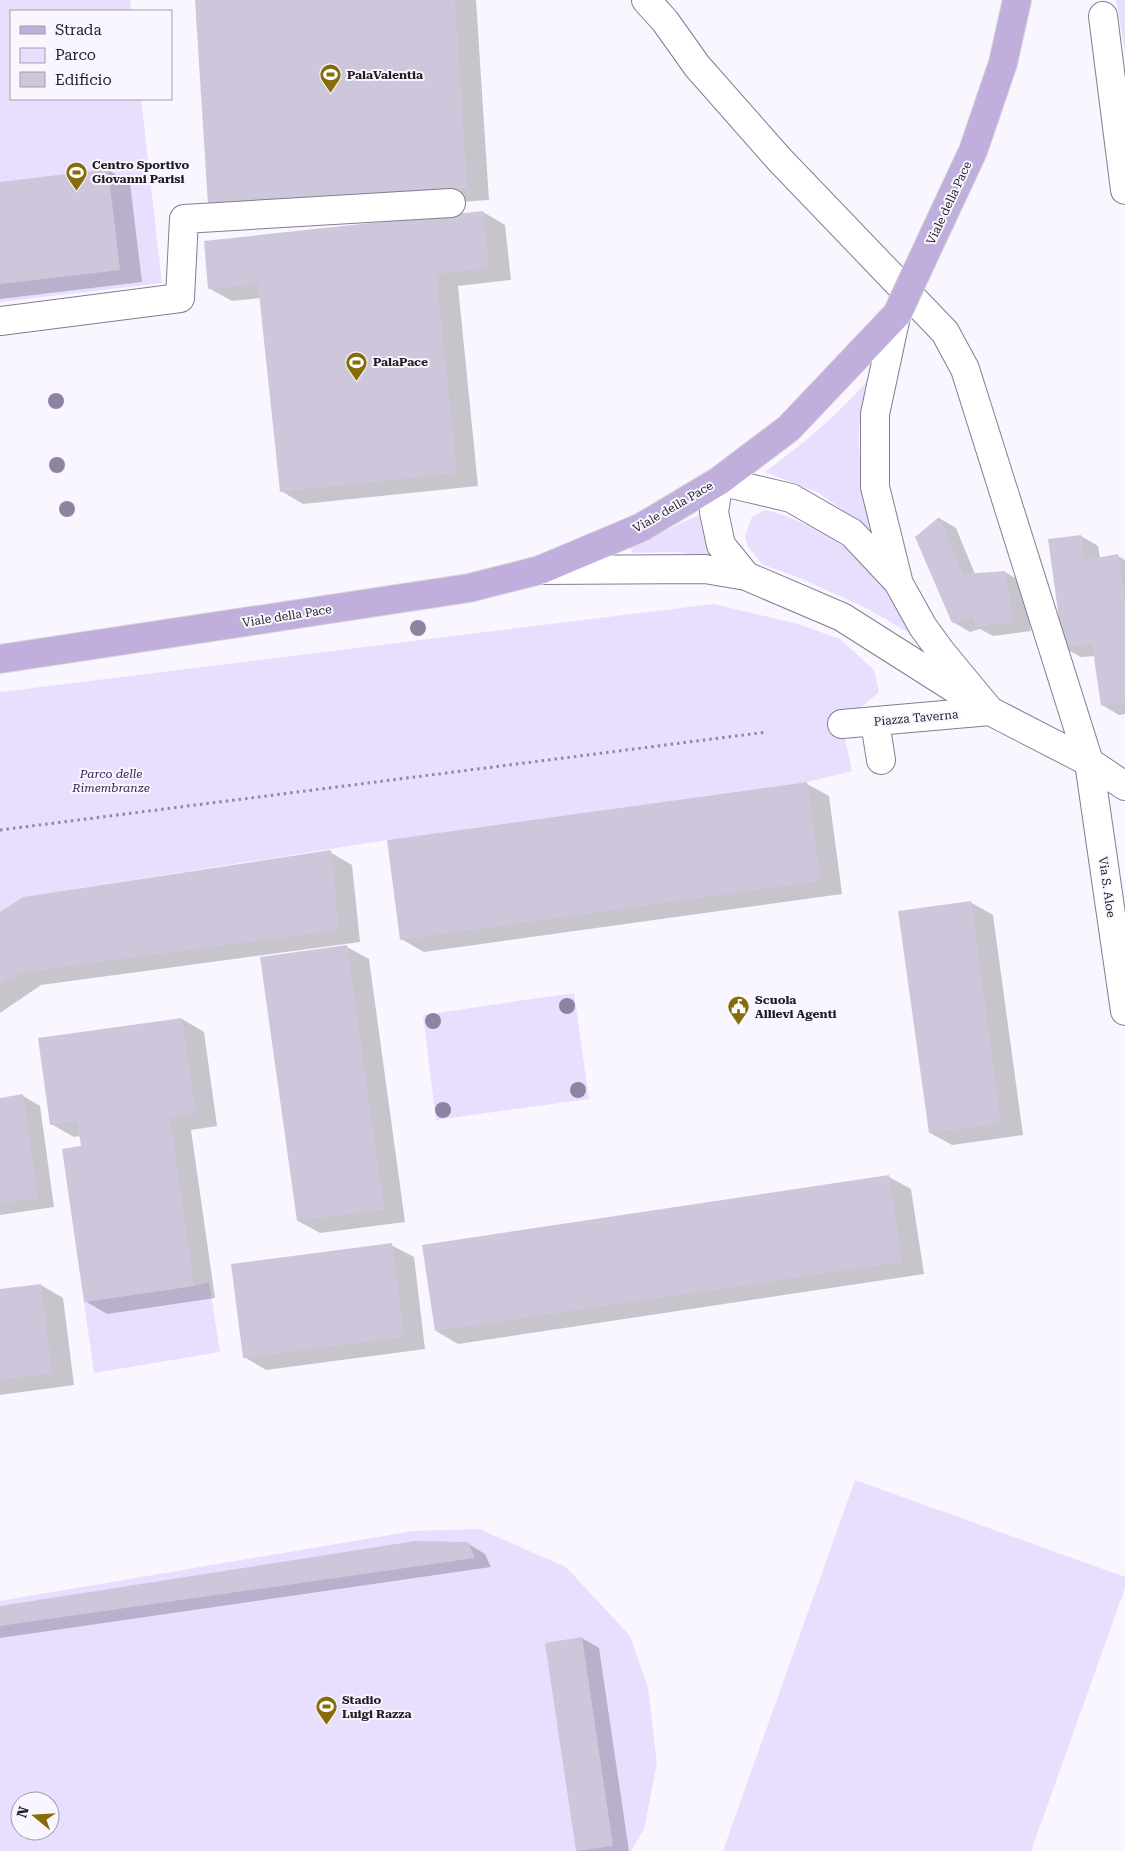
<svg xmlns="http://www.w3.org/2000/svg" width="1125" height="1851" font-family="'Roboto Serif',serif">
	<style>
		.green { fill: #e8defe; fill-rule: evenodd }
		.shadow { fill: #0003 }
		.building { fill: #cec7dc }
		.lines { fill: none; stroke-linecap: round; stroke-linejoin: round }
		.minor-casing { stroke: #837d90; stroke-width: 30 }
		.major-casing { stroke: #d7d6d8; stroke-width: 30 }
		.path { stroke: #8f8c95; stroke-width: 3; stroke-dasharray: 2.5 4; stroke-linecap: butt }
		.minor { stroke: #fff; stroke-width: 28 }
		.major { stroke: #c0afdd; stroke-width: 28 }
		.major-bridge-casing { stroke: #d7d6d8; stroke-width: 30; stroke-linecap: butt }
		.major-bridge { stroke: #c0afdd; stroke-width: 28 }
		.tree { fill: #8f83a2 }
		.labels { text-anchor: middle; stroke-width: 4; stroke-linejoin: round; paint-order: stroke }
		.poi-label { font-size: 12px; font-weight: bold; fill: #201d25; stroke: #f9f6ff; text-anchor: start }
		.street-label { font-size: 12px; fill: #201d25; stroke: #f9f6ff }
		.park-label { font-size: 12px; font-style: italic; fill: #392556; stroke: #f9f6ff }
	</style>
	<rect width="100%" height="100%" fill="#f9f6ff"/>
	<path class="green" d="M0 0H130L131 11H11V99H141L162 283 0 302Z
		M1116 0H1125V52Z
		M868 380C866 392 861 405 860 418 855 458 866 495 877 534L819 493 765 472C805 442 836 417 868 380Z
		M765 510C799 517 853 547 876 574 893 596 908 620 925 642L868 609 800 578 763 565 748 547 745 536 752 517Z
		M707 511 719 558 676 552 632 553 631 547Z
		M713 604 798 624 840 639 874 670 879 692 842 724 852 771 807 782 387 840 24 897 0 912V692Z
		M574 993 589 1099 436 1120 423 1015Z
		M209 1282 220 1352 94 1373 84 1302 194 1286Z
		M855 1480 1125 1577V1588L1031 1851H723Z
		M479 1529 566 1567 630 1636 648 1688 657 1763 644 1829 631 1851H0V1601L413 1531ZM20 1801H50V1831H20Z"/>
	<path class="shadow" d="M196 0H476L489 200 232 217Z
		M108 170 130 183 142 282 0 299V183Z
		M483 212 505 225 511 280 458 286 478 486 303 504 281 491 260 298 232 301 210 289 205 242Z
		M939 518 956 528 975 574 1005 572 1022 582 1031 631 993 636 980 629 970 632 953 622Z
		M1081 536 1098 546 1100 558 1118 556 1125 560V714L1119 715 1102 705 1095 656 1081 657 1064 648Z
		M807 784 829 796 842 894 424 952 401 939Z
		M330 852 352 865 360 942 41 985 0 1013V913Z
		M970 902 993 915 1023 1135 952 1145 930 1133Z
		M347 947 369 959 405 1222 320 1233 298 1221Z
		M182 1019 204 1032 217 1126 191 1130 215 1298 107 1314 85 1301 81 1136 74 1137 51 1124Z
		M23 1096 40 1106 54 1207 0 1215V1099Z
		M889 1177 911 1189 924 1274 458 1344 436 1331Z
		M391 1245 414 1257 425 1349 266 1370 244 1357Z
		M41 1285 63 1298 74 1385 0 1395V1291Z
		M467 1543 485 1554 491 1567 0 1638V1607Z
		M582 1638 599 1648 629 1851H577Z"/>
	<path class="building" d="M195 0H455L467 188 208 205Z
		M108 169 120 270 0 284V182Z
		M483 211 489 268 436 274 457 473 280 492 258 284 208 289 204 241Z
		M939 517 963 574 1005 571 1014 622 975 627 972 617 952 623 915 537Z
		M1081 535 1085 560 1118 554 1125 601V702L1101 706 1092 644 1063 648 1048 539Z
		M807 782 821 881 400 940 387 840Z
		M331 850 339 930 18 973 0 985V912L23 897Z
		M971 901 1001 1123 929 1133 898 911Z
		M347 945 384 1209 297 1221 260 957Z
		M182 1018 196 1114 170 1118 194 1286 84 1302 62 1149 81 1146 77 1121 50 1125 38 1038Z
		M23 1094 38 1198 0 1203V1098Z
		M889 1175 902 1262 435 1331 422 1245Z
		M392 1243 404 1337 243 1358 231 1264Z
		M41 1284 52 1373 0 1380V1289Z
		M415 1541 468 1542 475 1558 0 1626V1606Z
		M582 1637 613 1846 576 1851 545 1643Z"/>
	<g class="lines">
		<defs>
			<path id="minor" d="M646 0 665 21 697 66 779 159 945 332 965 369 1089 762 1125 1011
				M1103 16 1125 190
				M896 316 875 414V487L898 580
				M0 321 180 298 184 219 451 203
				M540 570 705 569 746 576
				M990 711 942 653 923 627 898 582 852 533 791 498 719 481 714 512 721 545 746 576 842 617 990 711 1089 762 1125 786
				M875 722 881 760
				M842 724 990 711"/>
			<path id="major" d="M916 273 973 151 1003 63 1017 0
				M0 659 469 588 540 570 642 527 719 481 789 428 897 314"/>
		</defs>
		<use href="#minor" class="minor-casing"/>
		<use href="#major" class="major-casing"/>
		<path class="path" d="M0 830 767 732"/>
		<use href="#minor" class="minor"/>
		<use href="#major" class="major"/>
		<defs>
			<path id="major-bridge" d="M897 314 916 273"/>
		</defs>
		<use href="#major-bridge" class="major-bridge-casing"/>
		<use href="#major-bridge" class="major-bridge"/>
	</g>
	<g class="tree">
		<circle cx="56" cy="401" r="8"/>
		<circle cx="57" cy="465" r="8"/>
		<circle cx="67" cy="509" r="8"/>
		<circle cx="418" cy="628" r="8"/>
		<circle cx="567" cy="1006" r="8"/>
		<circle cx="433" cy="1021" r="8"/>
		<circle cx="578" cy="1090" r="8"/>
		<circle cx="443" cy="1110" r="8"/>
	</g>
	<defs>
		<symbol id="stadium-pin" viewBox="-11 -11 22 30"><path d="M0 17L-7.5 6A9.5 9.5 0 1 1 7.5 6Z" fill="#886c0a" stroke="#f9f6ff"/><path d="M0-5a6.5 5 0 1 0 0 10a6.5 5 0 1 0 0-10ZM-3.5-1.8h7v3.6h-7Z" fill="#fff"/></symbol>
		<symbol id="civic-pin" viewBox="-11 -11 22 30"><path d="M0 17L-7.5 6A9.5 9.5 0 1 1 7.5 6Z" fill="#886c0a" stroke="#f9f6ff"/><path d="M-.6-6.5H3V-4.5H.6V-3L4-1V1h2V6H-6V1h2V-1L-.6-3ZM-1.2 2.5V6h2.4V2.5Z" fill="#fff"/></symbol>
	</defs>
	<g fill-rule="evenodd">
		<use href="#stadium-pin" x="318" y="62" width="25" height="34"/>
		<use href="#stadium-pin" x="64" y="160" width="25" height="34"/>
		<use href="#stadium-pin" x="344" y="350" width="25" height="34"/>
		<use href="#civic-pin" x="726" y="994" width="25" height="34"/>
		<use href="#stadium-pin" x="314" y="1694" width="25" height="34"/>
	</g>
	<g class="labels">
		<g class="poi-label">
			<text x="347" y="79">PalaValentia</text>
			<text x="92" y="169">Centro Sportivo<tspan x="92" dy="14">Giovanni Parisi</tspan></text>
			<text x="373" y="366">PalaPace</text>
			<text x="755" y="1004">Scuola<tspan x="755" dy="14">Allievi Agenti</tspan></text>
			<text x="342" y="1704">Stadio<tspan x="342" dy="14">Luigi Razza</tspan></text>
		</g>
		<g class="street-label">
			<text transform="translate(949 203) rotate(-65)" y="4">Viale della Pace</text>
			<text transform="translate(673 507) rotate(-30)" y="4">Viale della Pace</text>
			<text transform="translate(287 616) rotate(-9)" y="4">Viale della Pace</text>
			<text transform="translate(916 718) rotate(-5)" y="4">Piazza Taverna</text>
			<text transform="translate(1107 887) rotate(82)" y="4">Via S. Aloe</text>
		</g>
		<g class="park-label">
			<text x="111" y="778">Parco delle<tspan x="111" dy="14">Rimembranze</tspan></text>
		</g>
	</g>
	<rect x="10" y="10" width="162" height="90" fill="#f9f6ff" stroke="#a29fa8"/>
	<rect x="20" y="26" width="25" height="8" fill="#c0afdd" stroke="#a29fa8"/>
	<text x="55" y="35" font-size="15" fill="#201d25">Strada</text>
	<rect x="20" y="48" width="25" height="15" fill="#e8defe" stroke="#a29fa8"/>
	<text x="55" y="60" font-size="15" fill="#201d25">Parco</text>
	<rect x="20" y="72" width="25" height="15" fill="#cec7dc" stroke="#a29fa8"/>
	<text x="55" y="85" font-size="15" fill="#201d25">Edificio</text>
	<g transform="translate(35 1816) rotate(288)"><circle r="24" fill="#f9f6ff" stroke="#a29fa8"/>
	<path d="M0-4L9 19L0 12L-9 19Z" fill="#886c0a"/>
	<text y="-8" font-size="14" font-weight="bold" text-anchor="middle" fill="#201d25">N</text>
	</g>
</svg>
